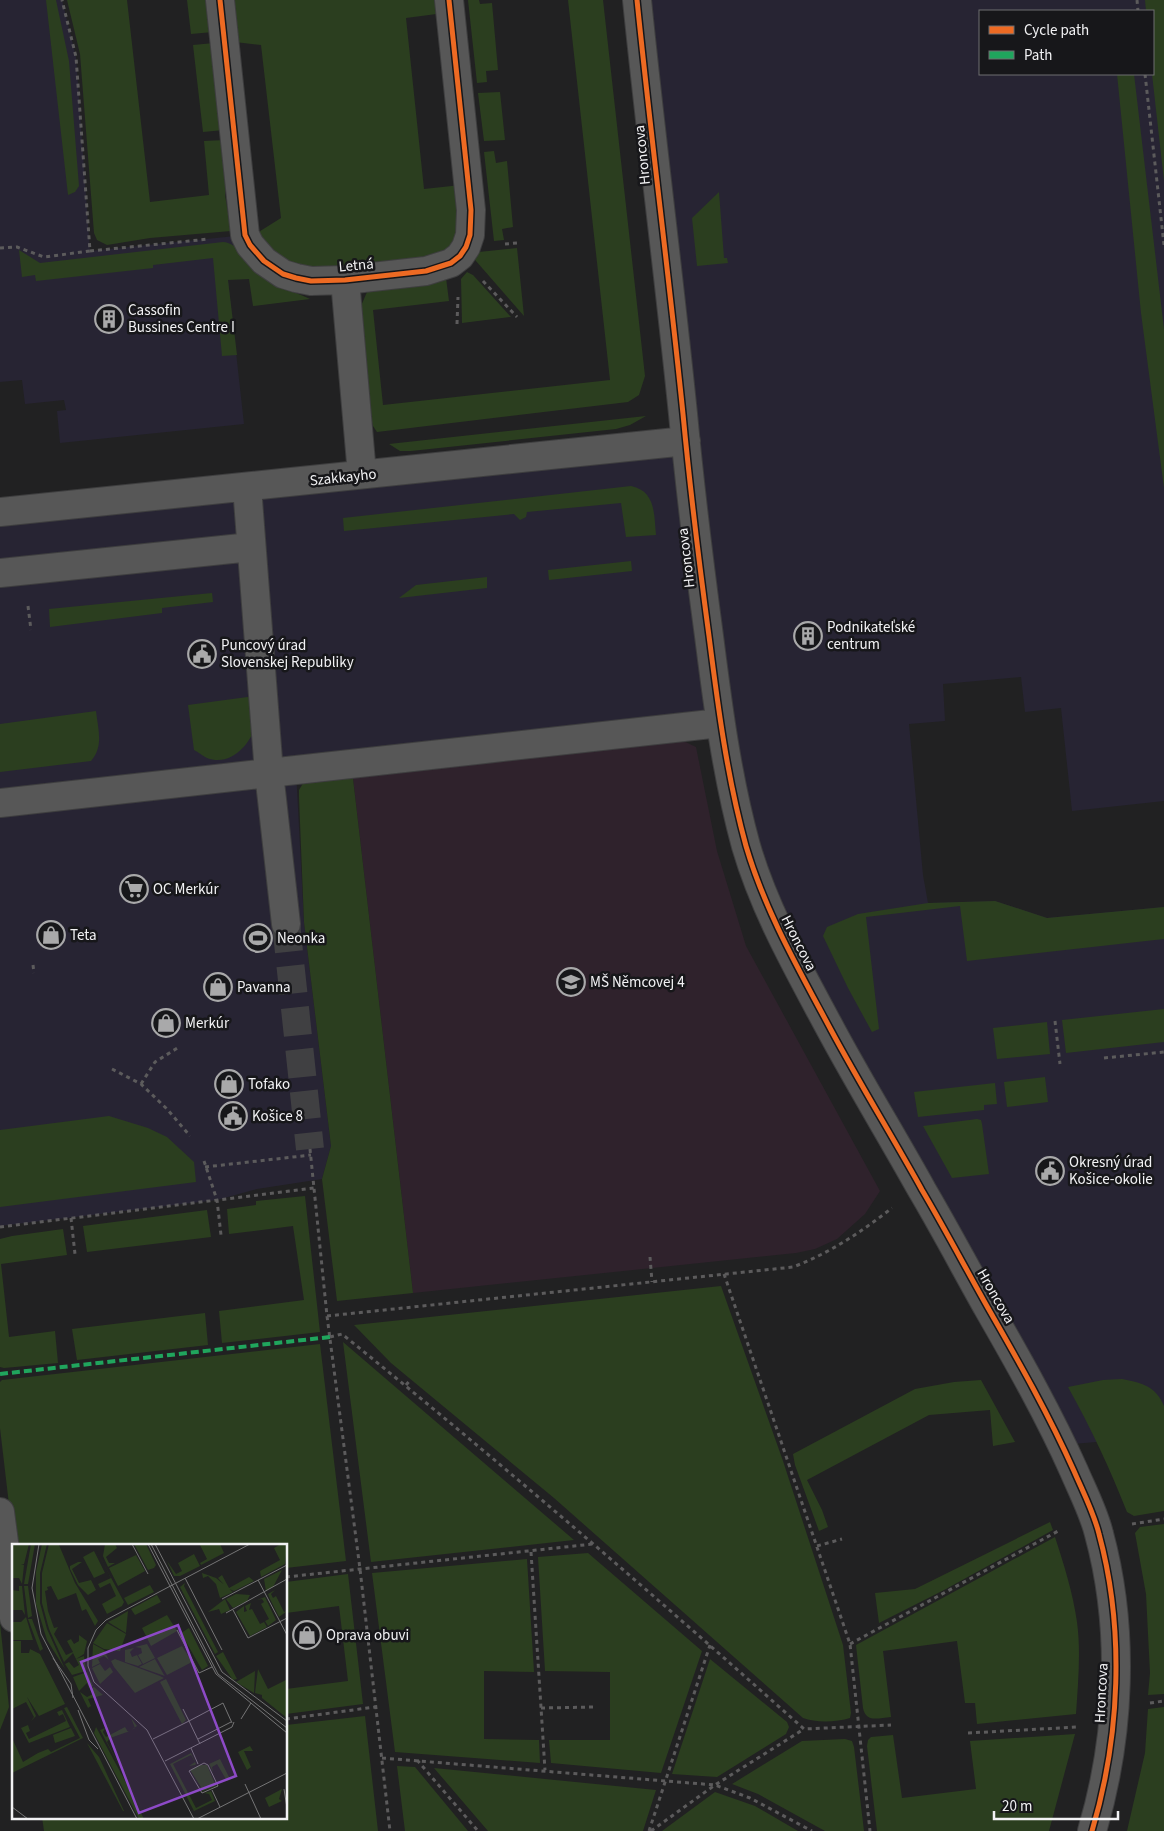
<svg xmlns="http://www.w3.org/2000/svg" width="1164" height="1831" font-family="'Source Sans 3',sans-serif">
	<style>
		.commercial { fill: #272433; fill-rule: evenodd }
		.education { fill: #2f222c }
		.green { fill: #2b3e1f }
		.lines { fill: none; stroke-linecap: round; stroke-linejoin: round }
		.minor-tunnel { stroke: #404042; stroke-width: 28; stroke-dasharray: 28 14; stroke-linecap: butt }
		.minor-casing { stroke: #3e3e3f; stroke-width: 30 }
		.path { stroke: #5c5b5c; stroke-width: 3; stroke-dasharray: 4 4; stroke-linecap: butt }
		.minor { stroke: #575757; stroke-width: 28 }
		.quiet { stroke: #20a55d; stroke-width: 4; stroke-dasharray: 8 4; stroke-linecap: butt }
		.cycleway-casing { stroke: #17171a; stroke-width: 8 }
		.cycleway { stroke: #ed6a23; stroke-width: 5 }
		.labels { text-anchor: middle; stroke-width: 5; stroke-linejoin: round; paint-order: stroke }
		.street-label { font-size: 15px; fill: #f2f2f4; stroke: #17171a }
		.poi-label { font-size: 15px; fill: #f2f2f4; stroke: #17171a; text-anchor: start }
		.inset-road { fill: none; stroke: #757576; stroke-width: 1 }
		.view { fill: #8d4ac7; fill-opacity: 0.15; stroke: #8d4ac7; stroke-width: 2.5 }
		.inset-edge { fill: none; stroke: #f2f2f4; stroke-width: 2.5 }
	</style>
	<rect width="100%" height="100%" fill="#212122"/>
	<path class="commercial" d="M0 0H62L76 57 90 251 245 235 228 280 244 424 60 443 57 411 66 410 64 400 25 404 22 380 0 382Z
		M639 0H1164V801L1072 811 1061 708 1025 712 1021 677 943 684 945 721 909 724 923 875 928 903 995 901 1047 918 1164 907V1436L1062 1445 798 970 720 723 296 770 304 922 331 1146 322 1179 257 1189 217 1200 0 1226V512L685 441ZM980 11H1153V74H980Z"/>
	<path class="education" d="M673 736 696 747 717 851 746 946 880 1191 865 1214 837 1239 815 1249 796 1253 413 1293 352 770Z"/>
	<path class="green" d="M46 0H56L69 61 79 186 75 192 68 195Z
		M67 0H127L150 202 209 195 204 141 225 140 228 172 225 195 231 231 150 238 107 245 97 240 94 233 80 54Z
		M187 0H208L213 32 191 34Z
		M235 0H437L444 13 406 18 424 189 461 185 465 222 453 249 436 257 316 269 296 265 276 255 257 233 281 218 261 45 235 42Z
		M468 0H479L480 4 492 3 498 70 486 71 487 82 477 83Z
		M568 0H603L645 376 639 395 628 402 377 432 373 426 369 412 358 313 367 292 378 286 446 278 449 301 373 310 383 405 610 380Z
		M1145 0H1164V181L1152 74 1153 11H1146Z
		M214 43 224 130 203 132 193 45Z
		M1117 74H1134L1164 329V488L1141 313Z
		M500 92 505 140 484 141 478 93Z
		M494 151 496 163 507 161 513 227 502 229 504 240 494 241 484 152Z
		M719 192 724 258H727L728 263 697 266 692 218Z
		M223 242C237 242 266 274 279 284 287 290 300 294 310 299L253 306 249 279 228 280 237 355 222 356 213 258 153 265V268L36 281 35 275 22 277 19 250 40 263Z
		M517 248 524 316 469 253Z
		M467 272 473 275 511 317 462 323 461 279Z
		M646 416 630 425 616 429 411 451H400L389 444Z
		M631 486C656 491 654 515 656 535L626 537 621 503 527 512 526 517 520 520 514 514 344 531 343 518Z
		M631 561 632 571 549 580 548 570Z
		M487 577V588L399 598 416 585Z
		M212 593 213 602 162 608V613L50 627 49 609Z
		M255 696C256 705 258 716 256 724 251 744 231 767 207 758 203 756 198 752 194 750L188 705Z
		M96 711C98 729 104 746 91 761L0 772V724Z
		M352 770 413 1293 337 1301 322 1179 331 1146 304 922 299 797V790L305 780Z
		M995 901 1047 918 1164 907V939L967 961 960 906 866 917 879 1029 872 1032 848 988 823 936 827 927 858 914 928 903Z
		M1164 1009V1042L1066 1053 1062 1020Z
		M1047 1022 1050 1054 997 1059 993 1028Z
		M1045 1077 1048 1102 1007 1107 1004 1082Z
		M995 1083 997 1104 984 1105V1110L918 1117 914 1092Z
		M109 1116 148 1128 167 1137 194 1162 196 1182 0 1207V1130Z
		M977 1119 981 1120 982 1124 989 1174 952 1178 923 1126Z
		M305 1196 320 1332 222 1343 219 1311 304 1300 293 1226 229 1234 227 1209 256 1205V1201Z
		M207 1210 211 1237 87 1252 83 1226Z
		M63 1229 67 1255 1 1264 9 1337 55 1331 58 1363 4 1368 0 1367V1239L12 1236Z
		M721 1286 783 1461 843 1645 851 1713 850 1718C837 1722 816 1723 803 1718L554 1498 391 1363 354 1325Z
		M205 1313 208 1345 77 1360 72 1329Z
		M343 1342 574 1540 371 1562Z
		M320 1344 346 1561 286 1568V1545H14V1547L0 1428V1382L2 1380Z
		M1122 1379C1142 1383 1156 1386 1164 1406V1511L1134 1516 1127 1512C1110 1469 1091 1428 1068 1387L1103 1380Z
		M981 1380 1015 1442 993 1446 990 1410 929 1415 807 1480 822 1510 828 1527 819 1531 795 1465 793 1454 915 1389 954 1382Z
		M1050 1522 1053 1530 946 1589 879 1623 875 1593 915 1589Z
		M1164 1524V1694L1148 1695 1150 1673 1146 1594 1135 1533 1140 1527Z
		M1055 1537C1064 1565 1073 1593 1077 1622 1081 1651 1078 1685 1076 1714L977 1724 975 1703H965L957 1641 883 1651 891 1717C878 1718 866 1723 863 1708L856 1645Z
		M588 1553 702 1651 661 1773 551 1763 549 1740H610V1672L545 1671 538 1557Z
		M527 1559 534 1672 484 1671V1739L539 1740 540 1763 395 1752 372 1573Z
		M348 1574 363 1704 286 1714V1689L348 1681 339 1606 286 1613V1582Z
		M0 1623 9 1707 0 1730Z
		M710 1659 787 1722 789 1727 786 1734 717 1777 672 1774Z
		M1164 1707V1831H1127L1145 1753 1148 1709Z
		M365 1716 378 1831H44L42 1817H286V1725Z
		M1075 1734 1049 1831H877L867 1746 868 1740 871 1737 893 1735 902 1798 976 1789 970 1741Z
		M845 1739 852 1741 854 1747 864 1831H825L758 1794 732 1784 802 1741Z
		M397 1766 415 1767 468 1831H405Z
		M434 1768 656 1790 643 1831H488Z
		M715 1792 755 1806 798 1831H662Z"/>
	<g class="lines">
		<path class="minor-tunnel" d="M286 924 310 1149"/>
		<defs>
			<path id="minor" d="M220 0 245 235 250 245 264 261 283 274 296 278 311 281 345 280 426 271 451 263 460 256 466 247 470 235 471 210 449 0
				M637 0C651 138 669 276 683 414 690 488 699 562 709 636 718 707 727 777 746 846 765 911 799 970 831 1030 860 1084 892 1136 922 1190 945 1229 966 1269 988 1308 1019 1362 1049 1415 1074 1471 1083 1492 1094 1513 1099 1534 1125 1630 1120 1737 1092 1831
				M345 280 362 474
				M0 512 686 441
				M0 573 251 547
				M0 803 269 773 247 487
				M286 924 269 773 720 723
				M0 1512 14 1618"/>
		</defs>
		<use href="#minor" class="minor-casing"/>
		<path class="path" d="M1137 0 1138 11
			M1145 74 1164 245
			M505 244 517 243
			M0 248 17 247 44 257 90 251 76 57 62 0
			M90 251 209 239
			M483 281 517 317
			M457 324 458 297
			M28 606 31 630
			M33 965 34 973
			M1055 1021 1060 1064
			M1104 1058 1164 1052
			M112 1069 141 1084 167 1109 190 1136
			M141 1084 155 1062 179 1047
			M310 1149 327 1316 360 1569 390 1831
			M204 1161 217 1200 221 1235
			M205 1167 311 1155
			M71 1218 75 1254
			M0 1227 314 1188
			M650 1257 652 1282
			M724 1274 850 1644 870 1831
			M327 1316 793 1267C830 1253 861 1232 892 1208
			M330 1337 342 1334C500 1462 653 1594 804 1729L891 1725
			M406 1385 411 1379
			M1132 1524 1164 1519
			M817 1546 842 1539
			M531 1552 545 1770
			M286 1577 593 1544
			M850 1644 1060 1530
			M1150 1703 1164 1701
			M541 1708 595 1707
			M286 1719 375 1707
			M968 1733 1078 1727
			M382 1758 715 1785 750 1798 812 1831
			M417 1760 478 1831
			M649 1831 710 1645
			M651 1831 715 1785 804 1729"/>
		<use href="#minor" class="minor"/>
		<path class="quiet" d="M0 1374 330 1337"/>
		<defs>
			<path id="cycleway" d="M220 0 245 235 250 245 264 261 283 274 296 278 311 281 345 280 426 271 451 263 460 256 466 247 470 235 471 210 449 0
				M637 0C651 138 669 276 683 414 690 488 699 562 709 636 718 707 727 777 746 846 765 911 799 970 831 1030 860 1084 892 1136 922 1190 945 1229 966 1269 988 1308 1019 1362 1049 1415 1074 1471 1083 1492 1094 1513 1099 1534 1125 1630 1120 1737 1092 1831"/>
		</defs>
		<use href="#cycleway" class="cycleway-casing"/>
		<use href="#cycleway" class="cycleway"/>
	</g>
	<defs>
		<symbol id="building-ring" viewBox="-11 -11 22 22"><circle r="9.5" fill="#17171a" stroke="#a9a9aa" stroke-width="1.5"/><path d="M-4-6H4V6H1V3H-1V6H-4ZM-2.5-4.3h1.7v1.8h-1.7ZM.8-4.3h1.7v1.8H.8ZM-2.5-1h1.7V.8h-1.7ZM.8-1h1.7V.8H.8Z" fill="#a9a9aa"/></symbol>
		<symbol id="civic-ring" viewBox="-11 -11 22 22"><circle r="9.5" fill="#17171a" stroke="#a9a9aa" stroke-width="1.5"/><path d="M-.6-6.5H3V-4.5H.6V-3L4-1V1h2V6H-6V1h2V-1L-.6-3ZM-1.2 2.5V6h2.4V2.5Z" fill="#a9a9aa"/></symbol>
		<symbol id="supermarket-ring" viewBox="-11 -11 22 22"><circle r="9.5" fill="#17171a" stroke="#a9a9aa" stroke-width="1.5"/><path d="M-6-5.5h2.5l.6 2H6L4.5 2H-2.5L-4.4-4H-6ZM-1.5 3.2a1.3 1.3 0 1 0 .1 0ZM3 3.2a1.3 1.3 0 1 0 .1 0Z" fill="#a9a9aa"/></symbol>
		<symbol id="shop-ring" viewBox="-11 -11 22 22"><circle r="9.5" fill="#17171a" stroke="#a9a9aa" stroke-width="1.5"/><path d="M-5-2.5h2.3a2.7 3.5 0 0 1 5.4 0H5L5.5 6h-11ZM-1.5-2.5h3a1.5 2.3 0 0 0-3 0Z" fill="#a9a9aa"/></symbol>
		<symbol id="stadium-ring" viewBox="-11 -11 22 22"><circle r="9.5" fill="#17171a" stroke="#a9a9aa" stroke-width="1.5"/><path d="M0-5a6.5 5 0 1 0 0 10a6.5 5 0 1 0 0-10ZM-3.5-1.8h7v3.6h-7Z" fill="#a9a9aa"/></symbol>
		<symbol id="school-ring" viewBox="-11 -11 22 22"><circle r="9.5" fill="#17171a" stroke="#a9a9aa" stroke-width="1.5"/><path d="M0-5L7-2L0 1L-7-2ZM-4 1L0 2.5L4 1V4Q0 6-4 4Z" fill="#a9a9aa"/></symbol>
	</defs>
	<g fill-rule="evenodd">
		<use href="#building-ring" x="93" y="303" width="32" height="32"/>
		<use href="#building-ring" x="792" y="620" width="32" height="32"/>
		<use href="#civic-ring" x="186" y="638" width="32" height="32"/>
		<use href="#supermarket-ring" x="118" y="873" width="32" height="32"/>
		<use href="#shop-ring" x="35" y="919" width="32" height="32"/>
		<use href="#stadium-ring" x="242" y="922" width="32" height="32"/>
		<use href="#school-ring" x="555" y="966" width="32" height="32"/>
		<use href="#shop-ring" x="202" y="971" width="32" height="32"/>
		<use href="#shop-ring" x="150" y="1007" width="32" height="32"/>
		<use href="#shop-ring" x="213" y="1068" width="32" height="32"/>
		<use href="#civic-ring" x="217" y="1100" width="32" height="32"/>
		<use href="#civic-ring" x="1034" y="1155" width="32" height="32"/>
		<use href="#shop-ring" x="291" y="1619" width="32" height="32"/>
	</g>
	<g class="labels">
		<g class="street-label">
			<text transform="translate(642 155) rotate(-96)" y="5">Hroncova</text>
			<text transform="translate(356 265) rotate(-5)" y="5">Letná</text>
			<text transform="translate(343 477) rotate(-6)" y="5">Szakkayho</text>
			<text transform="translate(686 558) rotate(-97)" y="5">Hroncova</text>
			<text transform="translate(799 943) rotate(63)" y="5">Hroncova</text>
			<text transform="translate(996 1296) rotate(60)" y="5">Hroncova</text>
			<text transform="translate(1101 1693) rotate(-87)" y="5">Hroncova</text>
		</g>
		<g class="poi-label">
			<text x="128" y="315">Cassofin<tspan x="128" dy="17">Bussines Centre I</tspan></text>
			<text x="827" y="632">Podnikateľské<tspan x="827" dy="17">centrum</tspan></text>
			<text x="221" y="650">Puncový úrad<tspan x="221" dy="17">Slovenskej Republiky</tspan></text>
			<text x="153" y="894">OC Merkúr</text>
			<text x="70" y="940">Teta</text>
			<text x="277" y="943">Neonka</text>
			<text x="590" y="987">MŠ Němcovej 4</text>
			<text x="237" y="992">Pavanna</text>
			<text x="185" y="1028">Merkúr</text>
			<text x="248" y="1089">Tofako</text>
			<text x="252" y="1121">Košice 8</text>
			<text x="1069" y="1167">Okresný úrad<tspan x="1069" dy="17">Košice-okolie</tspan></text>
			<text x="326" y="1640">Oprava obuvi</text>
		</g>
	</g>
	<g transform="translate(12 1544)">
		<rect width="275" height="275" fill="#212122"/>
		<path d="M0 0H17L12 20H9L12 21 10 40 7 34H0ZM19 0H23L16 40H12ZM30 0H35L28 29V59L35 85 53 125 35 96 24 60V28ZM37 0H56L47 1 63 39 86 77 83 82 74 65 70 67 64 49 46 56 39 42 35 43 36 46 33 47 36 67 42 84 46 83 42 90 54 111 61 108 55 97 59 95 62 100 67 97V91L75 97 72 110 64 115 61 109 52 118 37 85 30 59V29ZM81 0 112 58 110 62 95 70 90 60 104 52 98 39 88 44 86 40 99 34ZM93 0H103L105 4 94 13 97 19H103L96 23 91 12ZM122 0H134L144 21 142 24 136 26ZM208 0 212 9 189 21 188 19 195 15 188 1ZM269 0H275L273 20 249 33 248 27 268 16 262 4ZM82 7 93 29 82 34 71 13ZM182 10 188 22 168 32H162L155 17 164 30 170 27 166 19ZM124 11 133 27 106 42 97 24ZM66 18H70L60 25 67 39 79 36 84 46 76 51 66 41 58 25V22ZM270 26 261 43 254 47 252 35ZM190 29 204 34 221 48 208 54 204 40 196 32 191 34ZM210 31 217 44 237 33 242 37 222 47 215 44 206 34ZM173 39 172 42 206 108 203 110 168 43ZM138 41 142 48 116 61 112 54ZM7 42H10L13 71 10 66H1L0 70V46L7 47ZM12 42H16L20 72 16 74ZM263 46 259 50 261 54 264 52 272 68 275 67 267 73 257 53 256 50ZM224 50 238 51 235 57 221 64 214 55ZM145 51 149 58 123 71 119 65ZM253 53 264 76 256 82 253 77 257 75 249 60 252 58 250 55 245 56ZM213 55 218 66 209 70 207 65 196 68ZM239 59 237 66 240 65 248 80 252 78 255 83 238 92 224 68 232 62V68L235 67 233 62ZM116 67 114 89 96 78 104 74ZM155 71 165 87 139 102 130 84ZM0 73 1 78H9L14 73 21 96H0ZM16 75H20L31 105 28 107ZM95 79 114 90 108 107 92 105 81 99ZM177 84 196 122 190 126 169 89ZM0 97H9V109H17L18 105 28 110 53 160 27 172 15 153 24 172 19 177 22 173 14 158 0 165ZM81 100 92 106 97 116 92 112 86 115 88 119 80 123ZM135 100 143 114 131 120 126 111 130 109 129 104 123 103ZM170 102 180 118 155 131 145 114ZM122 104 118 108 120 113 125 111 130 120 126 122 113 118V106ZM211 108 225 135 221 136 204 112ZM72 112 74 127 60 131 53 120 57 118 62 124 67 121 64 115ZM103 115 148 132 152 134 123 149 102 123 99 117ZM143 115 152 131 153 132 127 123ZM95 118 101 128 88 140 80 124 88 120 93 127 98 123ZM246 125 256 145 274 136 275 174 250 154V151L243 149ZM243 127 242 149 224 138ZM75 128 81 142 77 144 75 139 67 147 61 133ZM154 135 174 176 170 180 148 138ZM82 143 91 151 76 155 79 162 76 164 68 148 75 153 81 150 78 145ZM55 163 71 194 0 229V194L11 218 26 209 36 205 39 208 68 194 52 164ZM50 166 58 183 17 199 9 184 16 181 18 187 14 189 17 195 54 177 51 170 47 172 45 168ZM119 174 125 182 118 187 98 194 95 198 136 275 88 186 93 184 91 188 94 193 113 183 116 188 123 184ZM84 183 111 233 132 275H127L82 189ZM59 184 63 192 43 199 41 191ZM75 199 87 213 112 267H111ZM238 202 241 207H232L239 223 235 226 226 208ZM179 209 184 220 183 221 177 222 183 218 179 211 161 220 184 264 200 256 197 250 192 249 199 247 203 257 182 267 158 220ZM208 215 218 235 215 237 205 220 200 223 201 228 197 220ZM187 221H195L204 242 191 247 187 245 189 243 178 226ZM270 245 267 255 270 257 257 263 253 254Z" fill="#2b3e1f"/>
		<path class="inset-road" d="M27 0 20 44 29 90 125 275M120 0 136 30M136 0 204 130 275 189M139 0 206 130 275 184M143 0 210 128 275 177M173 34 210 106M246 36 275 91M210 55 275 21M221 66 236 94 275 74M214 69 275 35M165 86 187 129 200 123M41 114 59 140 61 154M66 166 77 196 86 205M229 175 239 159M141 195 177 177 171 165M186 195 219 178M188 200 177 177 211 159 220 179M179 204 186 220M153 217 220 183 222 178M192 219 196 221 206 242 190 249 177 227ZM233 240 249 275M272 245 275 264M200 246 208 263M0 263 16 275M182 275 135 186 82 138 76 122V104L84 86 94 76 238 0M185 275 275 229"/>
		<path class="view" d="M166 81 224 232 127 269 69 118Z"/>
		<rect width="275" height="275" class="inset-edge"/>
	</g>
	<rect x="979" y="10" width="175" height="65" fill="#17171a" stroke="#6f6f71"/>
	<rect x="989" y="26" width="25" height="8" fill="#ed6a23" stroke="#6f6f71"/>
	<text x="1024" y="35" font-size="15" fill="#f2f2f4">Cycle path</text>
	<rect x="989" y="51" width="25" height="8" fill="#20a55d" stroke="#6f6f71"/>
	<text x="1024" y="60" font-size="15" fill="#f2f2f4">Path</text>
	<path d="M994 1811v8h124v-8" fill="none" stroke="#f2f2f4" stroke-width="2.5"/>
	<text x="1002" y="1811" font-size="15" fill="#f2f2f4" stroke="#17171a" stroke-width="4" paint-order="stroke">20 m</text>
</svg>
